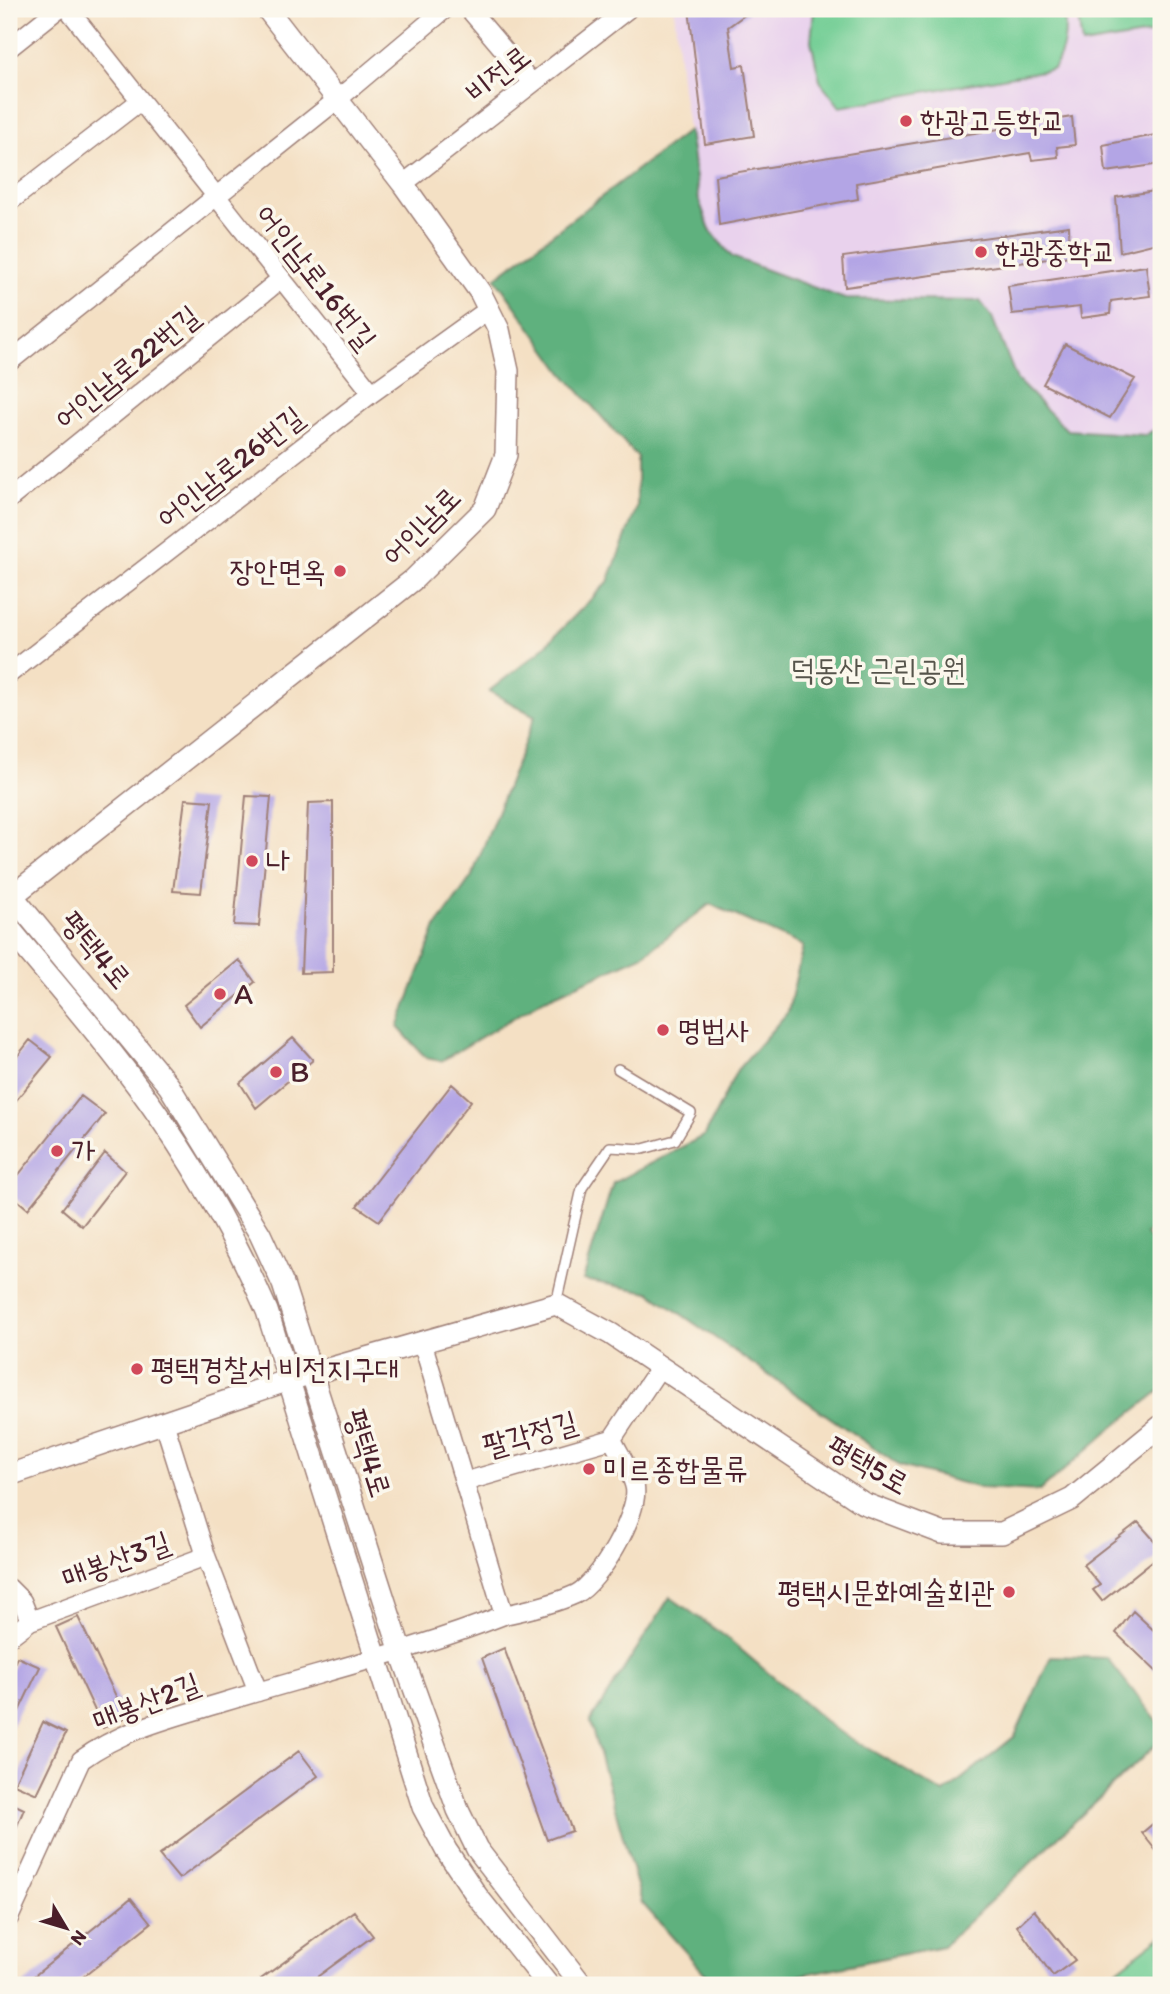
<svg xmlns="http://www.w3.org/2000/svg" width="1170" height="1994" font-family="Itim,'Poor Story',sans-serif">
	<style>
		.built { fill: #e9d2ed }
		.green { fill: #73ce95; stroke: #5e7660; stroke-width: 2 }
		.forest { fill: #5eb17e; stroke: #546854; stroke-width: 2 }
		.building { fill: #b3a5e5 }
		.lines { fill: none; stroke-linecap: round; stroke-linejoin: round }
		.service-casing { stroke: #9f8078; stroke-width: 12 }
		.minor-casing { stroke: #9f8078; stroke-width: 21 }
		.tertiary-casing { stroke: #9f8078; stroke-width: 24 }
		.service { stroke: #fff; stroke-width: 9 }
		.minor { stroke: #fff; stroke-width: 18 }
		.tertiary { stroke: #fff; stroke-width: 21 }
		.poi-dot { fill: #d1495b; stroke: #fbf7ec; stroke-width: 2.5 }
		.labels { text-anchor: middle; stroke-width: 7; stroke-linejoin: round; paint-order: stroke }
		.street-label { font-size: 30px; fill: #4a1f2b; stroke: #fbf7ec }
		.poi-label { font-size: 30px; fill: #4a1f2b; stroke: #fbf7ec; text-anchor: start }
		.park-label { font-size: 30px; fill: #56544b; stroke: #fbf7ec }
	</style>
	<rect width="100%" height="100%" fill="#fbf7ec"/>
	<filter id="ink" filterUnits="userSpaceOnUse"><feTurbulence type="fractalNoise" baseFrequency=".0143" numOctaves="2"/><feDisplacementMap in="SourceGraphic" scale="14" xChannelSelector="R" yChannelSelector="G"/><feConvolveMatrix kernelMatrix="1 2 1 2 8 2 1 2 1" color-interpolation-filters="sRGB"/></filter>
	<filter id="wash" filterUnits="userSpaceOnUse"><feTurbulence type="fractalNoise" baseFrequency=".00686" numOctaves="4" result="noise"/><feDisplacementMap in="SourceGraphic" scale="28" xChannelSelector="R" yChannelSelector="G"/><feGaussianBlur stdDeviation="1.57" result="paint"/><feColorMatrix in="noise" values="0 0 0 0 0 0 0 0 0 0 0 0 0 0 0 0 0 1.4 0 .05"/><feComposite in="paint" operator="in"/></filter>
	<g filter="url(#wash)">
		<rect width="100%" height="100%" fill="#f4e0c4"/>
		<path class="built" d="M674 9H1161V426L1145 435 1068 430 1017 380 992 317 980 302 845 299 732 257 710 230 699 199 682 88Z"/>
		<path class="green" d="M814 9H1064C1066 31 1066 50 1053 69L840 107 820 81 811 41Z
			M1077 9H1161V32L1082 45Z
			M1161 1936V1970L1142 1985H1098Z"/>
		<path class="forest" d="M689 130 699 200 710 230 732 257 845 299 980 301 992 317 1017 380 1067 430 1145 435 1161 426V1224L1146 1234 1161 1256V1390L1111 1429 1040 1491 980 1488 900 1466 649 1292 583 1280 613 1183 705 1135 737 1070 788 1012 803 946 710 904 642 956 543 1000 441 1061 426 1058 398 1027 436 927 472 876 535 716 489 691 539 652 608 582 637 507V457L563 373 495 278Z
			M670 1597 726 1637 833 1728 944 1793 1015 1736 1051 1656 1107 1658 1161 1726V1740L943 1946 752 1985H715L642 1903 590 1722Z"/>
		<g id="blocks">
			<path class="building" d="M689 9H753L728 27 734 67 744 65 754 136 705 144Z
				M1072 117 1075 145 1057 147 1058 157 1032 160 1030 153 856 183 858 199 719 225 715 176Z
				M1161 134V164L1106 172 1103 145Z
				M1161 190V242L1120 252 1116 197Z
				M1069 226 1070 256 845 287 843 257Z
				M1146 266 1150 296 1111 301 1110 314 1081 318 1080 307 1012 314 1008 286Z
				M1065 344 1135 379 1110 418 1043 384Z
				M246 796 271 797 259 926 234 925Z
				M185 799 212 801 201 893 173 891Z
				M333 802V972L301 973 308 803Z
				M239 960 255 982 200 1027 184 1005Z
				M293 1038 313 1060 256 1108 240 1083Z
				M30 1040 52 1057 9 1109V1067Z
				M452 1084 471 1101 379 1221 357 1206Z
				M81 1096 105 1114 28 1209 9 1193V1187Z
				M105 1153 125 1171 82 1226 62 1209Z
				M1138 1522 1161 1548V1554L1102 1601 1093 1590 1100 1585 1083 1565Z
				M1133 1611 1161 1637V1676L1116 1633Z
				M78 1617 126 1717 103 1728 56 1627Z
				M504 1648 572 1831 547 1840 482 1658Z
				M17 1657 40 1667 9 1732V1675Z
				M43 1722 66 1733 37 1794 14 1784Z
				M299 1751 318 1776 179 1879 159 1855Z
				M9 1802 24 1809 9 1845Z
				M1161 1817V1857L1142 1833Z
				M131 1898 151 1923 73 1985H23Z
				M1034 1910 1075 1960 1053 1976 1017 1926Z
				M354 1911 373 1936 306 1985H266L261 1979Z"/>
		</g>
	</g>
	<g filter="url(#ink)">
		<use href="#blocks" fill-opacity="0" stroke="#9f8078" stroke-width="2"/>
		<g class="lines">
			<defs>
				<path id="service" d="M556 1304 582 1188 610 1147 643 1149 675 1140 691 1113 618 1069"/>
				<path id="minor" d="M68 9 372 393
					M469 9 532 83
					M9 48 58 9
					M403 184 628 9
					M9 202 140 101
					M9 362 338 99 445 9
					M9 499 281 279
					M9 674 372 393 489 309
					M164 1422 206 1556 258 1692
					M612 1439 660 1367
					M464 1482 612 1439C619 1454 632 1472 635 1488 639 1514 599 1583 576 1594 554 1604 528 1610 504 1615
					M9 1588 22 1601 30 1621
					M9 1637 30 1621 206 1556
					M9 1918 81 1760C123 1729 175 1717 224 1702 318 1673 413 1651 504 1615L422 1341"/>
				<path id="tertiary" d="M9 892 169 1086 260 1234 283 1284 401 1652 458 1810 477 1849 582 1985
					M12 896 413 580 485 509 506 455 508 371 499 330 480 292 403 184 267 9
					M9 928C56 985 106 1042 149 1102 196 1168 235 1237 267 1311L423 1807 446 1850 477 1896 548 1985
					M9 1475 289 1380 556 1304 611 1334 863 1503 942 1533H1002L1072 1499 1161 1426"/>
			</defs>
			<use href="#service" class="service-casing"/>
			<use href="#minor" class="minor-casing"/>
			<use href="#tertiary" class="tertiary-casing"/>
			<use href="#service" class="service"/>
			<use href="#minor" class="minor"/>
			<use href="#tertiary" class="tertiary"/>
		</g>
	</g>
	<g class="poi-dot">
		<circle cx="906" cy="121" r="7"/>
		<circle cx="981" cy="252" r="7"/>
		<circle cx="340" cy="571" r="7"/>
		<circle cx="252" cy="861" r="7"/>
		<circle cx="220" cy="994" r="7"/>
		<circle cx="663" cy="1030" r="7"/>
		<circle cx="276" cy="1072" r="7"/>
		<circle cx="57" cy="1151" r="7"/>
		<circle cx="137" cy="1369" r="7"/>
		<circle cx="589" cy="1469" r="7"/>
		<circle cx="1009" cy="1592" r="7"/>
	</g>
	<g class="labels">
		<g class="street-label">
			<text transform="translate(498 74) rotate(-38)" y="10">비전로</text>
			<text transform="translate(316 277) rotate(52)" y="10">어인남로16번길</text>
			<text transform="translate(127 367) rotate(-39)" y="10">어인남로22번길</text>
			<text transform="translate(230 467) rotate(-38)" y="10">어인남로26번길</text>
			<text transform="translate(421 526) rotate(-45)" y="10">어인남로</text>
			<text transform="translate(96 950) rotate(50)" y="10">평택4로</text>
			<text transform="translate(530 1434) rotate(-16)" y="10">팔각정길</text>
			<text transform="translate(368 1453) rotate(72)" y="10">평택4로</text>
			<text transform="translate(868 1465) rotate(29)" y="10">평택5로</text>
			<text transform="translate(116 1560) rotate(-20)" y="10">매봉산3길</text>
			<text transform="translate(146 1702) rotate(-21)" y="10">매봉산2길</text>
		</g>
		<g class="poi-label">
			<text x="920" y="131">한광고등학교</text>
			<text x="995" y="262">한광중학교</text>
			<text x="326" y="581" text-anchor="end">장안면옥</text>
			<text x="266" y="871">나</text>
			<text x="234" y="1004">A</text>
			<text x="677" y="1040">명법사</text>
			<text x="290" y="1082">B</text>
			<text x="71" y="1161">가</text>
			<text x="151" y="1379">평택경찰서 비전지구대</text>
			<text x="603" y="1479">미르종합물류</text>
			<text x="995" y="1602" text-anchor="end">평택시문화예술회관</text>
		</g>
		<g class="park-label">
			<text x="878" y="680">덕동산 근린공원</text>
		</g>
	</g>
	<rect width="1170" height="1994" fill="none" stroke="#fbf7ec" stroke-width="35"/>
	<g transform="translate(66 1928) rotate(128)" stroke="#fbf7ec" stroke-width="5" paint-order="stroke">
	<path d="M0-5L12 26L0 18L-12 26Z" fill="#4a1f2b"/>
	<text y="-10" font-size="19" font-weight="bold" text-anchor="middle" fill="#4a1f2b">N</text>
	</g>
</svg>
